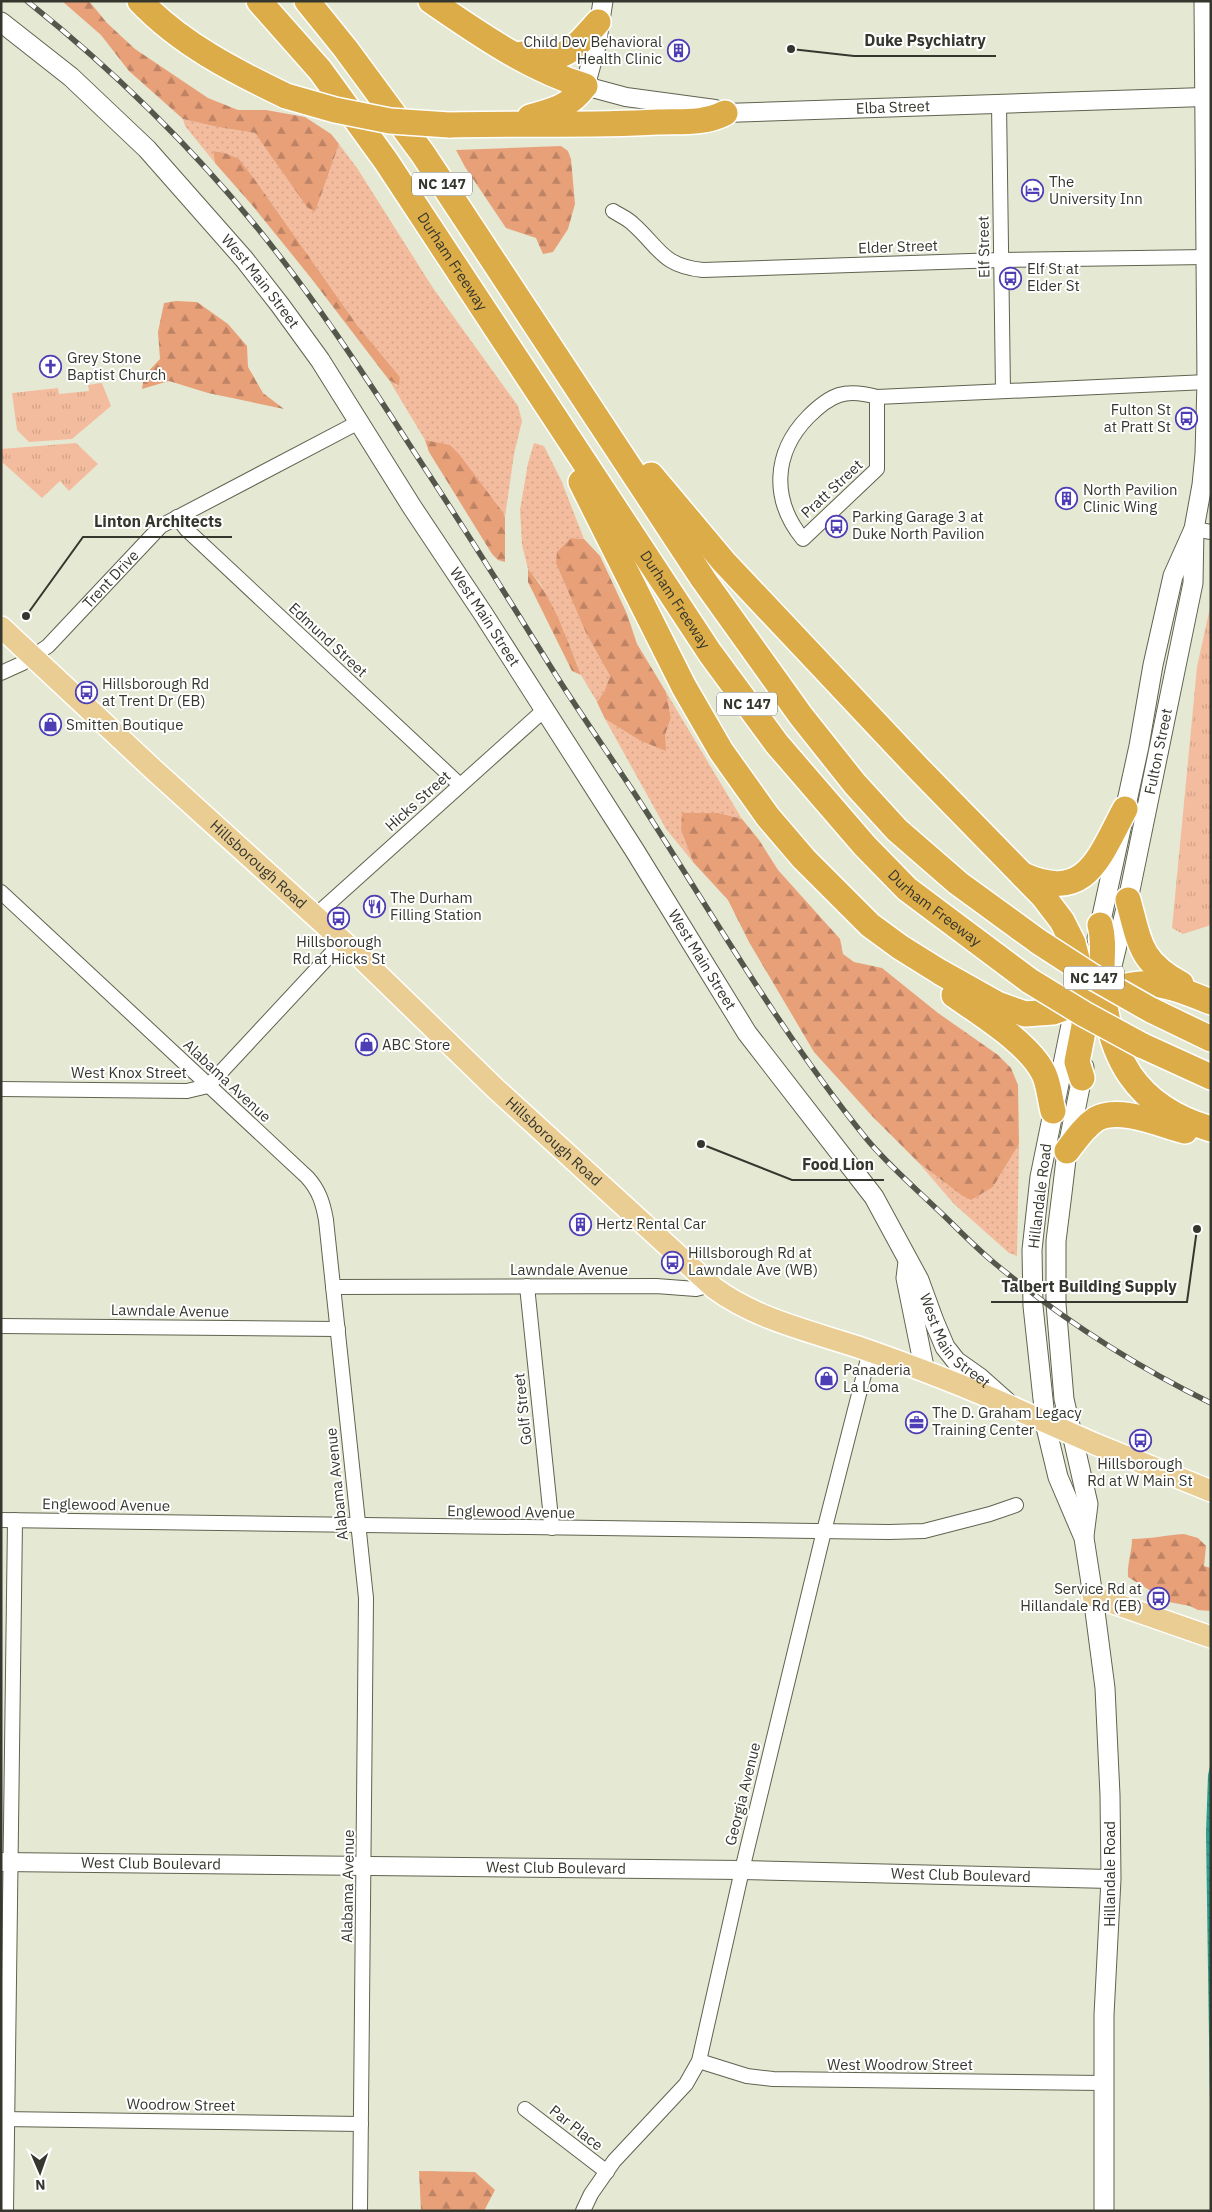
<svg xmlns="http://www.w3.org/2000/svg" width="1212" height="2212" font-family="'IBM Plex Sans',sans-serif">
	<style>
		.grass { fill: url(#grass-dots) }
		.forest { fill: url(#forest-firs) }
		.park { fill: url(#park-tufts) }
		.water { fill: url(#water-waves) }
		.lines { fill: none; stroke-linecap: round; stroke-linejoin: round }
		.minor-casing { stroke: #5f634f; stroke-width: 16 }
		.tertiary-casing { stroke: #5f634f; stroke-width: 20 }
		.secondary-casing { stroke: #5f634f; stroke-width: 21 }
		.primary-casing { stroke: #fff; stroke-width: 24 }
		.motorway-casing { stroke: #fff; stroke-width: 28 }
		.minor { stroke: #fff; stroke-width: 14 }
		.tertiary { stroke: #fff; stroke-width: 18 }
		.secondary { stroke: #fff; stroke-width: 19 }
		.primary { stroke: #eacd92; stroke-width: 21 }
		.motorway { stroke: #dcac49; stroke-width: 25 }
		.rail-casing { stroke: #54574b; stroke-width: 5.5 }
		.rail { stroke: #fff; stroke-width: 4; stroke-dasharray: 11; stroke-linecap: butt }
		.primary-bridge-casing { stroke: #fff; stroke-width: 24; stroke-linecap: butt }
		.motorway-bridge-casing { stroke: #fff; stroke-width: 28; stroke-linecap: butt }
		.primary-bridge { stroke: #eacd92; stroke-width: 21 }
		.motorway-bridge { stroke: #dcac49; stroke-width: 25 }
		.labels { text-anchor: middle; stroke-width: 4; stroke-linejoin: round; paint-order: stroke }
		.shield { fill: #fff; stroke: #72736d; stroke-width: 1 }
		.shield-label { font-size: 14px; font-weight: bold; fill: #35372e }
		.poi-label { font-size: 15px; fill: #35372e; stroke: #fff; text-anchor: start }
		.street-label { font-size: 15px; fill: #35372e; stroke: #fff }
		.leader { fill: none; stroke: #35372e; stroke-width: 2 }
		.callout-dot { fill: #35372e; stroke: #fff; stroke-width: 2 }
		.callout-label { font-size: 16px; text-anchor: middle; font-weight: bold; fill: #35372e; stroke: #fff; stroke-width: 4; stroke-linejoin: round; paint-order: stroke }
	</style>
	<defs>
		<pattern id="grass-dots" width="8" height="8" patternUnits="userSpaceOnUse" patternTransform="scale(1.25)"><rect width="8" height="8" fill="#f4bc9e"/><path d="M2 2h.1M6 6h.1" fill="none" stroke="#d2a288" stroke-width="1.8" stroke-linecap="round"/></pattern>
		<pattern id="forest-firs" width="22" height="20" patternUnits="userSpaceOnUse" patternTransform="scale(1.25)"><rect width="22" height="20" fill="#e8a079"/><path d="M5 1l3.5 6h-7zM16 11l3.5 6h-7z" fill="#bd8364"/></pattern>
		<pattern id="park-tufts" width="24" height="20" patternUnits="userSpaceOnUse" patternTransform="scale(1.25)"><rect width="24" height="20" fill="#f4bc9e"/><path d="M3 7l-1-3M5 7V3M7 7l1-3M15 17l-1-3M17 17v-4M19 17l1-3" fill="none" stroke="#d2a288"/></pattern>
		<pattern id="water-waves" width="16" height="10" patternUnits="userSpaceOnUse" patternTransform="scale(1.25)"><rect width="16" height="10" fill="#2d9e90"/><path d="M0 5q4-4 8 0t8 0" fill="none" stroke="#278276"/></pattern>
	</defs>
	<rect width="100%" height="100%" fill="#e5e9d3"/>
	<path class="grass" d="M183 119 217 127 255 133 315 211 339 144 357 168 433 288 518 406 522 421 514 454 505 517 450 446 425 440 389 380 398 386 400 377 357 325 258 184 239 160 225 153 213 151 215 163 185 126Z
		M534 443 544 446 561 480 584 539 571 538 587 635 610 676 604 692 597 702 581 675 564 631 540 583 528 569 522 545 520 510 528 463Z
		M666 692 742 819 719 813 681 830 693 862 666 829 605 719 639 740 665 735 671 718Z
		M1019 1144 1017 1256 1009 1253 954 1204 918 1162 961 1195 993 1187Z"/>
	<path class="forest" d="M62 1H89L107 23 135 49 208 98 238 110H266L305 117 331 134 339 144 315 212 307 207 255 133 217 127 183 119 129 71 101 35Z
		M561 146 568 151 571 159 575 204 568 229 553 252 543 254 536 238 506 228 465 167 456 150Z
		M213 151 225 153 239 159 258 184 357 325 400 377 399 386 389 380 311 278 252 205 215 163Z
		M176 301 197 302 228 324 247 346 248 367 263 393 284 409 208 393 169 381 142 389 144 376 160 359 158 332 164 303Z
		M425 440 450 445 459 454 501 510 505 517V562L498 560 492 554 429 452Z
		M571 538 584 539 600 556 627 614 637 644 666 692 671 718 665 735 666 751 639 740 605 719 597 702 604 692 610 676 587 635 556 563 557 552Z
		M528 569C554 599 567 639 581 675L572 671 528 582Z
		M682 813H719L742 819 759 840 778 870 840 939 843 954 854 962 882 968 938 1013 998 1055 1011 1068 1018 1085 1019 1144 993 1187 971 1200 961 1195 918 1162 872 1116 814 1052 749 942 728 900 693 862 681 830Z
		M1184 1534 1198 1538 1206 1546 1204 1566 1211 1568V1611L1198 1610 1190 1606 1169 1602 1128 1577C1127 1563 1132 1552 1132 1539 1150 1539 1166 1535 1184 1534Z
		M419 2171 475 2172 495 2190 484 2211H421Z"/>
	<path class="park" d="M102 383 111 406 72 439 29 442 17 430 12 393 58 388 59 394 89 391 88 385Z
		M76 443 98 464 69 491 60 481 42 498 1 461V449Z
		M1211 603V925L1183 934 1172 928 1197 667Z"/>
	<path class="water" d="M1211 1762V2174L1206 1833 1208 1775Z"/>
	<g class="lines">
		<defs>
			<g id="minor">
				<path d="M999 103 1003 391"/>
				<path d="M613 211C619 215 627 218 633 224 660 248 662 266 703 270L1000 260 1207 257"/>
				<path d="M877 397V469L803 539C771 500 773 453 808 417 831 394 845 388 877 397L1207 382"/>
				<path d="M177 517 187 530 460 785"/>
				<path d="M1194 529 1211 532"/>
				<path id="s1" d="M1 673 23 663 48 646 161 526 359 422"/>
				<path d="M1 892 307 1177C319 1190 323 1203 326 1220L366 1598 360 2211"/>
				<path d="M316 915 543 711"/>
				<path d="M1 1089 187 1091 208 1086 343 941"/>
				<path d="M527 1286 552 1528"/>
				<path d="M333 1287 656 1286 696 1289 711 1285"/>
				<path d="M1 1326 338 1329"/>
				<path d="M1 1520 889 1532 924 1531 990 1514 1016 1505"/>
				<path d="M699 2061 747 2076 773 2079 1103 2083"/>
				<path d="M525 2109 607 2172"/>
				<path d="M1 2119 361 2124"/>
				<path d="M6 2211 15 1520"/>
				<path d="M583 2211 591 2194 614 2161 686 2084 699 2061 742 1870 824 1531 870 1351"/>
			</g>
			<g id="tertiary">
				<path id="s2" d="M585 86 626 97 715 109 725 113 1204 97"/>
				<path id="s3" d="M1 1862 742 1870 1111 1879"/>
			</g>
			<g id="secondary">
				<path id="s4" d="M1 22 71 77 147 149 244 259 280 305 320 360 412 507 484 615 635 851 747 1033 874 1197 919 1280 934 1321 945 1347 956 1361 980 1378 1007 1402"/>
				<path d="M585 86 596 46 603 1"/>
				<path d="M1097 939 1139 746 1153 665 1173 576 1194 529"/>
				<path id="s5" d="M1108 982 1128 900 1193 583 1194 529 1202 485 1205 454 1207 382 1204 1"/>
				<path d="M1078 998 1071 1025 1040 1177 1032 1250 1033 1306 1046 1427 1058 1477 1084 1538 1093 1596 1105 1688 1110 1795 1111 1879 1104 2015V2211"/>
				<path d="M908 1262 906 1278 925 1372"/>
				<path d="M1084 1536 1088 1504 1064 1399 1056 1304V1241L1062 1193 1067 1151 1084 1067"/>
			</g>
			<g id="primary">
				<path id="s6" d="M1 627 154 770 357 954 496 1089 714 1288C756 1319 809 1331 858 1347 910 1365 963 1385 1014 1408"/>
				<path d="M1095 1444 1211 1491"/>
				<path d="M1093 1596 1211 1637"/>
			</g>
			<g id="motorway">
				<path d="M140 1C181 44 234 71 286 96"/>
				<path id="s7" d="M259 1 320 70 386 161 710 653 777 744 865 846 907 889 1030 981"/>
				<path d="M307 1 345 48 423 154 703 579 801 716 855 784 897 830 958 883 1039 942"/>
				<path d="M431 1C479 34 529 69 585 86 569 107 555 110 530 117"/>
				<path d="M522 54C565 63 571 52 598 22"/>
				<path d="M449 125C518 123 588 126 657 122 679 121 705 124 725 113"/>
				<path d="M651 475 724 562 919 769 1043 896 1062 921 1073 943 1083 982 1084 1026 1077 1062 1082 1078"/>
				<path d="M581 482 684 687 721 751 768 817 804 859 870 925 900 947 940 972 997 1004 1025 1014 1053 1012 1067 1007 1093 993 1109 978"/>
				<path d="M1023 875C1087 904 1100 855 1125 809"/>
				<path d="M1128 900C1140 943 1139 961 1181 984"/>
				<path d="M1100 925C1105 943 1101 962 1102 981 1108 1057 1135 1107 1211 1129"/>
				<path d="M954 995C981 1014 1030 1044 1044 1074 1049 1085 1050 1099 1053 1111"/>
				<path d="M1102 997C1141 973 1171 986 1211 1002"/>
				<path d="M1151 1010 1211 1039"/>
				<path d="M1141 1045 1211 1077"/>
				<path d="M1067 1151C1076 1139 1084 1127 1096 1119 1120 1106 1161 1125 1185 1131"/>
			</g>
		</defs>
		<use href="#minor" class="minor-casing"/>
		<use href="#tertiary" class="tertiary-casing"/>
		<use href="#secondary" class="secondary-casing"/>
		<use href="#primary" class="primary-casing"/>
		<use href="#motorway" class="motorway-casing"/>
		<use href="#minor" class="minor"/>
		<use href="#tertiary" class="tertiary"/>
		<use href="#secondary" class="secondary"/>
		<use href="#primary" class="primary"/>
		<use href="#motorway" class="motorway"/>
		<defs>
			<path id="rail" d="M27 1C112 69 191 146 259 230 314 298 362 371 409 444 455 514 500 585 544 656 575 707 610 755 642 805 714 917 781 1033 865 1137 887 1164 913 1186 938 1210 956 1227 973 1245 992 1261 1059 1317 1133 1365 1211 1403"/>
		</defs>
		<use href="#rail" class="rail-casing"/>
		<use href="#rail" class="rail"/>
		<defs>
			<path id="primary-bridge" d="M1014 1408 1095 1444"/>
			<path id="motorway-bridge" d="M286 96 335 110 390 121 449 125
				M1039 942 1093 977 1151 1010
				M1030 981 1084 1014 1141 1045"/>
		</defs>
		<use href="#primary-bridge" class="primary-bridge-casing"/>
		<use href="#motorway-bridge" class="motorway-bridge-casing"/>
		<use href="#primary-bridge" class="primary-bridge"/>
		<use href="#motorway-bridge" class="motorway-bridge"/>
	</g>
	<defs>
		<symbol id="building-ring" viewBox="-11 -11 22 22"><circle r="9.5" fill="#fff" stroke="#4d3eb5" stroke-width="1.5"/><path d="M-4-6H4V6H1V3H-1V6H-4ZM-2.5-4.3h1.7v1.8h-1.7ZM.8-4.3h1.7v1.8H.8ZM-2.5-1h1.7V.8h-1.7ZM.8-1h1.7V.8H.8Z" fill="#4d3eb5"/></symbol>
		<symbol id="hotel-ring" viewBox="-11 -11 22 22"><circle r="9.5" fill="#fff" stroke="#4d3eb5" stroke-width="1.5"/><path d="M-6-4.5h1.5V1H6V5H4.5V3h-9V5H-6ZM-4 0a1.8 1.8 0 1 1 3.6 0ZM.5 0V-2.5h3Q6-2.5 6 0Z" fill="#4d3eb5"/></symbol>
		<symbol id="bus-ring" viewBox="-11 -11 22 22"><circle r="9.5" fill="#fff" stroke="#4d3eb5" stroke-width="1.5"/><path d="M-5-6H5V4H4V6H2V4H-2V6H-4V4H-5ZM-3.5-4V0h7V-4ZM-3.5 1.2v1.5H-2V1.2ZM2 1.2v1.5H3.5V1.2Z" fill="#4d3eb5"/></symbol>
		<symbol id="church-ring" viewBox="-11 -11 22 22"><circle r="9.5" fill="#fff" stroke="#4d3eb5" stroke-width="1.5"/><path d="M-1.2-6h2.4v3.5h3.3v2.4h-3.3V6h-2.4V-.1h-3.3v-2.4h3.3Z" fill="#4d3eb5"/></symbol>
		<symbol id="shop-ring" viewBox="-11 -11 22 22"><circle r="9.5" fill="#fff" stroke="#4d3eb5" stroke-width="1.5"/><path d="M-5-2.5h2.3a2.7 3.5 0 0 1 5.4 0H5L5.5 6h-11ZM-1.5-2.5h3a1.5 2.3 0 0 0-3 0Z" fill="#4d3eb5"/></symbol>
		<symbol id="restaurant-ring" viewBox="-11 -11 22 22"><circle r="9.5" fill="#fff" stroke="#4d3eb5" stroke-width="1.5"/><path d="M-5-6h1v4h1v-4h1v4h1v-4h1v5L-1.5 .5V6h-2V.5L-5-1ZM5-6V6H3V1.5H1.5Q1.5-4 5-6Z" fill="#4d3eb5"/></symbol>
		<symbol id="office-ring" viewBox="-11 -11 22 22"><circle r="9.5" fill="#fff" stroke="#4d3eb5" stroke-width="1.5"/><path d="M-6-3h4V-5.5h4V-3h4V5H-6ZM-1-4.5V-3h2v-1.5ZM-6 0V1H6V0Z" fill="#4d3eb5"/></symbol>
	</defs>
	<g fill-rule="evenodd">
		<use href="#building-ring" x="666" y="38" width="25" height="25"/>
		<use href="#hotel-ring" x="1020" y="178" width="25" height="25"/>
		<use href="#bus-ring" x="998" y="266" width="25" height="25"/>
		<use href="#church-ring" x="38" y="354" width="25" height="25"/>
		<use href="#bus-ring" x="1174" y="406" width="25" height="25"/>
		<use href="#building-ring" x="1054" y="486" width="25" height="25"/>
		<use href="#bus-ring" x="824" y="514" width="25" height="25"/>
		<use href="#bus-ring" x="74" y="680" width="25" height="25"/>
		<use href="#shop-ring" x="38" y="712" width="25" height="25"/>
		<use href="#restaurant-ring" x="362" y="894" width="25" height="25"/>
		<use href="#bus-ring" x="326" y="906" width="25" height="25"/>
		<use href="#shop-ring" x="354" y="1032" width="25" height="25"/>
		<use href="#building-ring" x="568" y="1212" width="25" height="25"/>
		<use href="#bus-ring" x="660" y="1250" width="25" height="25"/>
		<use href="#shop-ring" x="814" y="1366" width="25" height="25"/>
		<use href="#office-ring" x="904" y="1410" width="25" height="25"/>
		<use href="#bus-ring" x="1128" y="1428" width="25" height="25"/>
		<use href="#bus-ring" x="1146" y="1586" width="25" height="25"/>
	</g>
	<g class="labels">
		<g class="shield">
			<rect x="412" y="172.5" width="60" height="23" rx="4"/>
			<rect x="717" y="692.5" width="60" height="23" rx="4"/>
			<rect x="1064" y="966.5" width="60" height="23" rx="4"/>
		</g>
		<g class="shield-label">
			<text x="442" y="189">NC 147</text>
			<text x="747" y="709">NC 147</text>
			<text x="1094" y="983">NC 147</text>
		</g>
		<g class="poi-label">
			<text x="662" y="47" text-anchor="end">Child Dev Behavioral<tspan x="662" dy="17">Health Clinic</tspan></text>
			<text x="1049" y="187">The<tspan x="1049" dy="17">University Inn</tspan></text>
			<text x="1027" y="274">Elf St at<tspan x="1027" dy="17">Elder St</tspan></text>
			<text x="67" y="363">Grey Stone<tspan x="67" dy="17">Baptist Church</tspan></text>
			<text x="1171" y="415" text-anchor="end">Fulton St<tspan x="1171" dy="17">at Pratt St</tspan></text>
			<text x="1083" y="495">North Pavilion<tspan x="1083" dy="17">Clinic Wing</tspan></text>
			<text x="852" y="522">Parking Garage 3 at<tspan x="852" dy="17">Duke North Pavilion</tspan></text>
			<text x="102" y="689">Hillsborough Rd<tspan x="102" dy="17">at Trent Dr (EB)</tspan></text>
			<text x="66" y="730">Smitten Boutique</text>
			<text x="390" y="903">The Durham<tspan x="390" dy="17">Filling Station</tspan></text>
			<text x="339" y="947" text-anchor="middle">Hillsborough<tspan x="339" dy="17">Rd at Hicks St</tspan></text>
			<text x="382" y="1050">ABC Store</text>
			<text x="596" y="1229">Hertz Rental Car</text>
			<text x="688" y="1258">Hillsborough Rd at<tspan x="688" dy="17">Lawndale Ave (WB)</tspan></text>
			<text x="843" y="1375">Panaderia<tspan x="843" dy="17">La Loma</tspan></text>
			<text x="932" y="1418">The D. Graham Legacy<tspan x="932" dy="17">Training Center</tspan></text>
			<text x="1140" y="1469" text-anchor="middle">Hillsborough<tspan x="1140" dy="17">Rd at W Main St</tspan></text>
			<text x="1142" y="1594" text-anchor="end">Service Rd at<tspan x="1142" dy="17">Hillandale Rd (EB)</tspan></text>
		</g>
		<g class="street-label">
			<text dy="5" stroke="none"><textPath href="#s2" startOffset="311">Elba Street</textPath></text>
			<text transform="translate(898 247) rotate(-2)" y="5">Elder Street</text>
			<text transform="translate(984 247) rotate(-91)" y="5">Elf Street</text>
			<text dy="5" stroke="none"><textPath href="#s7" startOffset="325">Durham Freeway</textPath></text>
			<text dy="5" stroke="none"><textPath href="#s4" startOffset="368">West Main Street</textPath></text>
			<text transform="translate(832 489) rotate(-43)" y="5">Pratt Street</text>
			<text dy="5" stroke="none"><textPath href="#s1" startOffset="146">Trent Drive</textPath></text>
			<text dy="5" stroke="none"><textPath href="#s7" startOffset="730">Durham Freeway</textPath></text>
			<text dy="5" stroke="none"><textPath href="#s4" startOffset="772">West Main Street</textPath></text>
			<text transform="translate(328 640) rotate(43)" y="5">Edmund Street</text>
			<text dy="5" stroke="none"><textPath href="#s5" startOffset="236">Fulton Street</textPath></text>
			<text transform="translate(418 801) rotate(-42)" y="5">Hicks Street</text>
			<text dy="5" stroke="none"><textPath href="#s6" startOffset="350">Hillsborough Road</textPath></text>
			<text dy="5" stroke="none"><textPath href="#s7" startOffset="1135">Durham Freeway</textPath></text>
			<text dy="5" stroke="none"><textPath href="#s4" startOffset="1178">West Main Street</textPath></text>
			<text x="129" y="1078">West Knox Street</text>
			<text transform="translate(227 1081) rotate(43)" y="5">Alabama Avenue</text>
			<text dy="5" stroke="none"><textPath href="#s6" startOffset="755">Hillsborough Road</textPath></text>
			<text transform="translate(1040 1196) rotate(-83)" y="5">Hillandale Road</text>
			<text x="569" y="1275">Lawndale Avenue</text>
			<text transform="translate(170 1311) rotate(1)" y="5">Lawndale Avenue</text>
			<text dy="5" stroke="none"><textPath href="#s4" startOffset="1638">West Main Street</textPath></text>
			<text transform="translate(523 1409) rotate(-96)" y="5">Golf Street</text>
			<text transform="translate(337 1484) rotate(-96)" y="5">Alabama Avenue</text>
			<text transform="translate(106 1505) rotate(1)" y="5">Englewood Avenue</text>
			<text transform="translate(511 1512) rotate(1)" y="5">Englewood Avenue</text>
			<text transform="translate(743 1794) rotate(-76)" y="5">Georgia Avenue</text>
			<text dy="5" stroke="none"><textPath href="#s3" startOffset="150">West Club Boulevard</textPath></text>
			<text dy="5" stroke="none"><textPath href="#s3" startOffset="555">West Club Boulevard</textPath></text>
			<text transform="translate(1110 1874) rotate(-90)" y="5">Hillandale Road</text>
			<text dy="5" stroke="none"><textPath href="#s3" startOffset="960">West Club Boulevard</textPath></text>
			<text transform="translate(348 1886) rotate(-89)" y="5">Alabama Avenue</text>
			<text x="900" y="2070">West Woodrow Street</text>
			<text transform="translate(181 2105) rotate(1)" y="5">Woodrow Street</text>
			<text transform="translate(576 2128) rotate(38)" y="5">Par Place</text>
		</g>
	</g>
	<path class="leader" d="M791 49L854 56H996M26 616L83 537H232M701 1144L792 1180H884M1197 1229L1187 1302H991"/>
	<g class="callout-dot">
		<circle cx="791" cy="49" r="5"/>
		<circle cx="26" cy="616" r="5"/>
		<circle cx="701" cy="1144" r="5"/>
		<circle cx="1197" cy="1229" r="5"/>
	</g>
	<g class="callout-label">
		<text x="925" y="46">Duke Psychiatry</text>
		<text x="158" y="527">Linton Architects</text>
		<text x="838" y="1170">Food Lion</text>
		<text x="1089" y="1292">Talbert Building Supply</text>
	</g>
	<rect width="1212" height="2212" fill="none" stroke="#35372e" stroke-width="5"/>
	<g transform="translate(40 2172) rotate(178)" stroke="#ffffff" stroke-width="4" paint-order="stroke">
	<path d="M0-4L9 19L0 12L-9 19Z" fill="#35372e"/>
	<text y="-8" font-size="14" font-weight="bold" text-anchor="middle" fill="#35372e">N</text>
	</g>
</svg>
